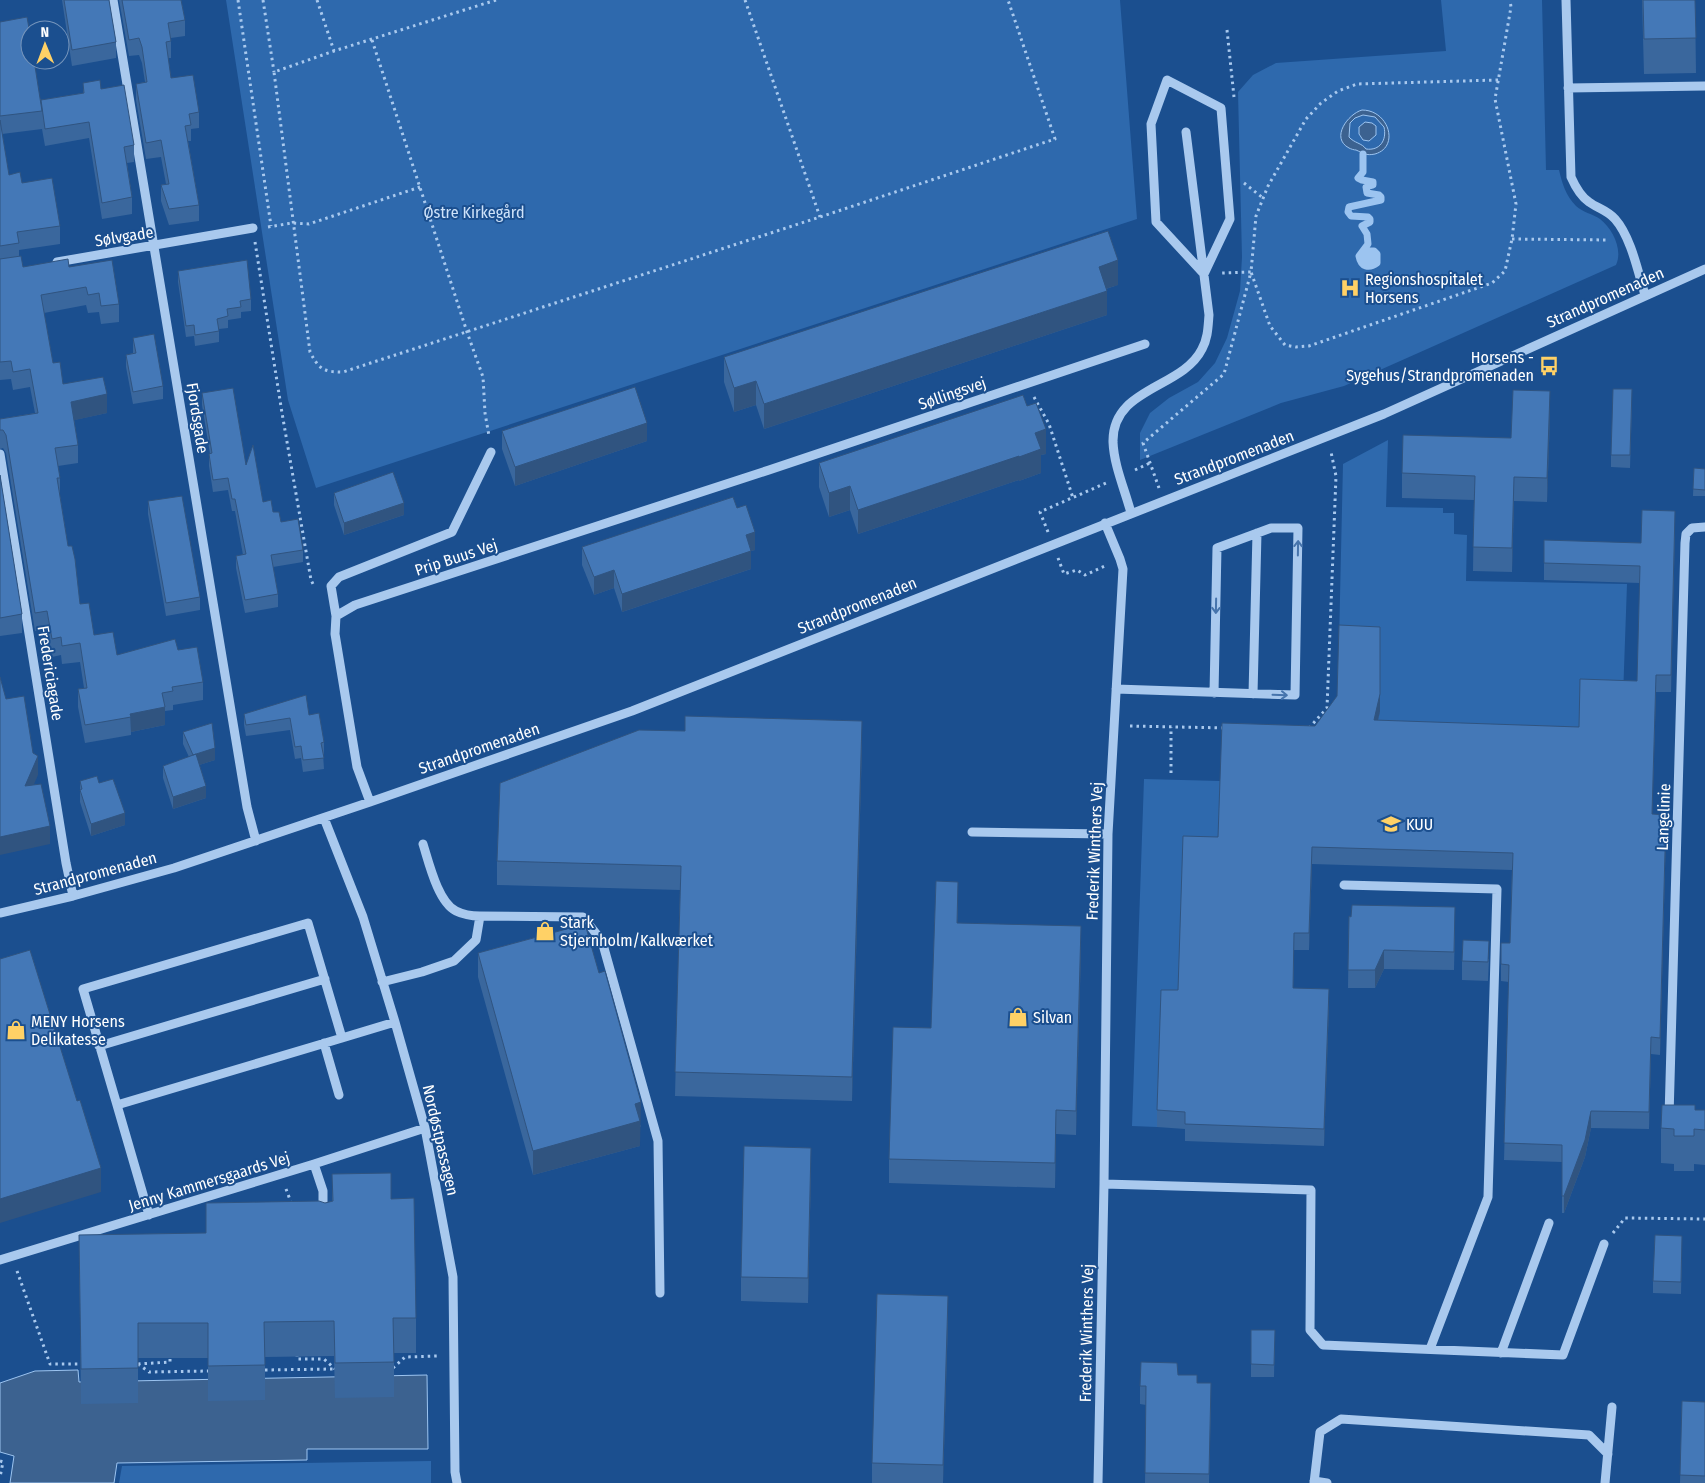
<svg xmlns="http://www.w3.org/2000/svg" width="1705" height="1483" font-family="'Fira Sans Condensed',sans-serif">
	<style>
		.green { fill: #2e69ad }
		.water { fill: #3c6290; stroke: #9cc4f0; fill-rule: evenodd }
		.lines { fill: none; stroke-linecap: round; stroke-linejoin: round }
		.stream { stroke: #9cc4f0; stroke-width: 7 }
		.path { stroke: #a9c9ee; stroke-width: 3; stroke-dasharray: 2.5 4; stroke-linecap: butt }
		.minor { stroke: #a9c9ee; stroke-width: 9 }
		.wall { fill: #3a679d }
		.shaded-wall { fill: #305480 }
		.building { fill: #4478b7; stroke: #305480 }
		.oneway { stroke: #4674ac }
		.labels { text-anchor: middle; stroke-width: 4; stroke-linejoin: round; paint-order: stroke }
		.park-label { font-size: 16px; fill: #cfe3fa; stroke: #1b4f8f }
		.street-label { font-size: 16px; fill: #fff; stroke: #1b4f8f }
		.poi-label { font-size: 16px; fill: #fff; stroke: #1b4f8f; text-anchor: start }
	</style>
	<rect width="100%" height="100%" fill="#1b4f8f"/>
	<path class="green" d="M226 0H1120L1137 219 316 488 288 400Z
		M1441 0H1542L1546 170H1559C1562 183 1566 196 1576 206 1582 212 1593 214 1600 219 1613 229 1623 250 1616 265L1344 386 1281 403 1140 460V433L1150 413 1169 398 1198 382 1215 363 1227 338 1240 291 1242 257 1238 92 1253 75 1276 63 1446 51Z
		M1388 440 1386 507 1443 508V513H1454V534L1467 535 1466 581 1627 584 1623 697 1579 744 1374 737 1380 711 1339 642 1343 464Z
		M1144 779 1220 781 1218 854 1178 995 1161 1007 1157 1127 1132 1126Z
		M431 1461V1483H119L122 1466Z"/>
	<path class="water" d="M1362 110C1389 110 1400 147 1375 154 1366 156 1363 153 1356 150 1354 150 1351 149 1349 148 1330 138 1348 114 1362 110ZM1363 115 1375 117 1384 127C1387 140 1380 151 1366 149 1362 143 1354 143 1349 137L1350 123 1355 118Z
		M1365 122 1372 123 1376 126V135L1369 141 1363 140 1359 134V127Z
		M78 1370 79 1382 427 1375 428 1449H307V1460L117 1463 114 1483H10L14 1456 0 1452V1383L35 1371Z"/>
	<g class="lines">
		<path class="stream" d="M1363 154V172L1358 178 1362 180 1373 182V185L1366 187 1367 193 1379 195 1381 197V200L1349 207 1348 212 1351 216 1368 217 1370 219V222L1362 226 1367 234 1368 244 1359 256C1361 267 1369 269 1377 263V254L1374 251H1368L1365 253V261H1373L1374 258 1372 255 1368 257 1370 259"/>
		<path class="path" d="M238 0 271 226
			M263 0 274 72
			M317 0 334 51
			M496 0 334 51 274 72 310 352C319 369 323 372 343 372L820 217 1055 139 1008 0
			M745 0 820 217
			M1227 30 1234 97
			M372 40 467 332 483 377 485 413 489 436
			M1498 80 1357 84 1338 91 1321 103 1306 119 1268 186 1256 216 1251 272 1270 326 1285 345 1296 347 1309 346 1492 283 1505 271 1512 239 1516 204 1495 99 1511 7 1510 0
			M1244 183 1263 198
			M268 227 292 223 309 224 420 187
			M1512 239 1609 240
			M255 242 282 413 311 580 314 586
			M1034 397 1049 424 1073 498
			M1135 470 1150 463
			M1159 488 1143 443 1224 374 1251 272 1222 273
			M1048 532 1040 512 1106 483
			M1058 558 1064 574 1077 570 1085 575 1105 566
			M1130 726 1226 728
			M1309 728 1327 708 1336 476 1331 452
			M1171 773V727
			M286 1189 292 1205
			M1613 1233 1625 1218 1705 1219
			M17 1271 50 1364H81
			M297 1354V1359H324L335 1369
			M138 1364 170 1362V1355
			M138 1364 149 1372 208 1371
			M393 1368 405 1357 438 1356
			M265 1370 334 1369
			M0 1461 3 1462 0 1477"/>
		<path class="minor" d="M113 0 247 807 256 841
			M1566 0 1571 177C1575 186 1580 196 1589 202 1597 208 1607 210 1615 219 1631 237 1638 272 1645 295
			M1167 80 1221 108 1230 219 1204 274 1156 222 1151 124Z
			M1568 88 1705 86
			M57 262 253 228
			M0 454 66 863 73 896
			M1131 513C1125 490 1114 466 1113 442 1112 387 1182 389 1202 349 1208 338 1208 327 1209 315L1186 132
			M336 616 331 586 339 577 452 532 491 452
			M1116 689 1295 695 1298 528H1271L1217 548 1214 693
			M1253 694 1257 533
			M370 802 357 767 335 634 336 616 355 605 769 470 1145 344
			M324 818 363 917 395 1022 425 1128 453 1277 455 1472 457 1483
			M972 832 1108 834
			M423 844C429 863 438 902 456 911 464 915 472 916 480 916
			M1344 885 1497 889 1488 1197 1430 1349
			M0 913 73 896 174 868 370 802 632 711 1384 414 1705 269
			M308 923 342 1038 117 1105 83 989Z
			M382 982 422 972 454 961 476 940 480 916 583 917 602 941 658 1141 660 1293
			M342 1038 395 1022
			M324 1043 339 1095
			M99 1046 325 979
			M117 1105 149 1215
			M1669 1117 1685 543 1686 534 1692 528 1705 527
			M314 1164 323 1191V1213
			M1104 1184 1311 1190 1310 1330 1323 1345 1563 1355 1604 1244
			M0 1260 314 1164 425 1128
			M1501 1353 1549 1223
			M1314 1481 1327 1483
			M1098 1483 1104 1184 1108 834 1123 569 1120 559 1105 523
			M1314 1483 1320 1432 1341 1419 1589 1435 1608 1454
			M1605 1483 1612 1407"/>
	</g>
	<path class="wall" d="M62 0H109L116 42V58L72 66Z
		M119 0H181L185 20V36L171 38V58H168L171 78 199 112V128L191 129V141H188L199 205V221L169 225 161 201V185L166 184 161 157 146 159 136 100V84L145 82 142 63 139 55 129 56Z
		M1642 0H1695L1696 73 1644 74Z
		M0 22 41 100 83 93V83L101 89 134 145V162L127 163 132 197V214L102 219 89 138 45 146 42 129 2 134 9 175 22 183 60 226V244L19 250V256L23 267H69L119 304V322L101 324 99 312 88 313 86 305 44 313 53 363 63 384 107 413 74 420 78 445V463L58 466 60 478V496L68 546 80 604 94 635 117 655 178 650 203 682V700L173 705V710L165 711V725L131 732V735L85 743 78 707V689L84 688 80 662 62 664 61 655 52 657 47 629 35 631 6 453 3 448 0 449V419L35 413 30 387 13 390 11 379 0 380Z
		M178 271 251 299V311L241 312V318L228 320V328L219 329V342L195 346 194 336 186 337 178 282Z
		M1118 285 1106 289 1107 315 764 429 756 405 734 412 724 382V357Z
		M133 338 163 386V399L133 404 126 367V355L133 353Z
		M202 393 246 465 263 502 281 522 303 550V562L273 567 278 594V607L245 613 236 568V556L243 555 235 511H232L228 490 213 492 209 466V454H210L202 405Z
		M1632 402 1630 468 1611 467V455Z
		M1027 406 1046 454 1041 455V473L1019 481V480L858 534 850 510 829 517 819 487V463Z
		M1550 415 1547 502 1514 501 1512 572 1473 571 1474 500 1402 498V473L1511 438Z
		M502 431 647 441 515 486 502 449Z
		M1694 468 1705 469V496H1693Z
		M0 475 22 614V633L0 636Z
		M334 493 404 515 344 535 334 505Z
		M148 501 200 597V610L166 616 148 514Z
		M737 508 755 550 751 551V569L622 612 614 588 594 595 582 565V547Z
		M1675 528 1671 692H1656L1652 814 1666 832 1660 1055 1651 1054 1649 1129 1591 1128 1585 1157 1564 1213H1562V1162L1504 1160 1509 982 1501 981V964L1510 943 1512 870 1312 864 1309 950H1294L1293 988 1329 1006 1324 1146 1185 1141V1129L1157 1127V1110L1178 990 1218 837 1315 726 1380 711 1378 721 1579 727 1637 681 1640 583 1544 580V563L1641 543Z
		M244 714 309 715 324 742V754H323L324 769 303 772 301 758 295 759 290 730 246 736 244 725Z
		M183 732 215 760 199 765 206 798 173 809 163 778V766L189 757 183 744Z
		M862 745 852 1101 675 1096 680 890 497 885V861Z
		M80 781 99 783 125 825 91 836 80 802Z
		M958 906 957 923 1081 950 1076 1135 1056 1134 1055 1188 889 1183V1159L931 1028Z
		M1349 916 1455 926 1454 970 1384 969 1375 988H1348Z
		M478 953 641 1126 640 1127V1146L533 1175 478 977Z
		M1489 959 1488 981 1462 980V961Z
		M1695 1110H1705V1165L1694 1164V1171H1674V1164L1661 1163V1128Z
		M811 1172 808 1303 741 1301V1277Z
		M332 1174 391 1199 416 1318V1353H394V1397L335 1398 334 1356 265 1357V1400L208 1401V1358H138V1403L81 1404 79 1235 206 1233V1203H325L332 1201Z
		M1682 1249 1681 1294 1653 1293V1281Z
		M948 1320 943 1483H872V1463Z
		M1251 1330H1275L1274 1377H1251Z
		M1178 1375 1197 1383 1211 1401 1209 1483H1145L1146 1405 1140 1404V1386Z
		M1682 1401 1705 1402V1483H1680Z"/>
	<path class="shaded-wall" d="M1118 260V285L1099 291V267Z
		M1107 291V315L764 429V404Z
		M756 381V405L734 412V388Z
		M1550 391V415L1547 502V478Z
		M107 394V413L71 421V402Z
		M647 423V441L515 486V467Z
		M1046 429V454L1041 455V473L1019 481V457L1035 433Z
		M1019 456V480L858 534V510Z
		M1514 477V501L1512 572V548Z
		M850 486V510L829 517V493Z
		M404 503V515L344 535V523Z
		M1675 511V528L1671 692V675Z
		M755 532V550L751 551V569L622 612V594L746 535Z
		M614 570V588L594 595V577Z
		M1380 644V711L1374 737V720Z
		M1656 675V692L1652 831V814Z
		M165 707V725L131 732 130 714Z
		M862 721V745L852 1101V1077Z
		M215 748V760L193 767V755Z
		M38 756V775L25 805V786Z
		M206 786V798L173 809V797Z
		M125 813V825L91 836V824Z
		M1666 815V832L1660 1055V1038Z
		M50 826V844L0 855V837Z
		M1312 847V864L1309 950V933Z
		M958 882V906L957 947V923Z
		M1081 926V950L1076 1135V1111Z
		M1384 950V969L1375 988V970Z
		M1329 989V1006L1324 1146V1129Z
		M1651 1037V1054L1649 1129V1112Z
		M641 1102 640 1146 533 1175V1151L635 1104Z
		M1056 1110V1134L1055 1188V1163Z
		M1591 1111V1128L1585 1157 1564 1213V1196Z
		M811 1148V1172L808 1303V1278Z
		M101 1168V1192L0 1223V1199Z
		M948 1296V1320L943 1483V1465Z"/>
	<path class="building" d="M64 0H109L116 42 72 50Z
		M122 0H181L185 20 168 23 171 41 166 42 171 78 193 75 199 112 189 114 191 125 185 126 199 205 169 209 161 185 169 184 161 140 146 143 136 84 147 82 142 47 139 38 129 40Z
		M1643 0H1695L1696 38 1644 39Z
		M27 17 30 34V60H34L42 111 0 116V22Z
		M100 80 101 89 124 85 134 145 124 147 132 197 102 203 89 122 45 129 41 100 84 93 83 83Z
		M0 120 9 175 20 172 22 183 52 178 60 226 17 232 19 243 0 246Z
		M1108 231 1118 260 1099 267 1107 291 764 404 756 381 734 388 724 357Z
		M21 256 23 267 68 259 69 267 112 260 119 304 101 306 99 293 88 295 86 287 41 295 53 363 60 362 63 384 103 377 107 394 71 402 78 445 55 448 60 478H57L68 546H72L75 559 80 604 89 603 94 635 113 632 117 655 175 639 178 650 197 647 203 682 172 687 173 691 162 693 165 707 130 714 131 717 85 725 78 689 87 688 80 643 62 646 61 637 52 639 47 611 35 613 6 435 3 430H0V419L38 413 30 369 13 372 11 361 0 362V259Z
		M247 260 251 299 240 301 241 307 227 309 228 316 217 319 219 331 195 335 194 325 186 326 178 271Z
		M154 334 163 386 133 392 126 355 136 353 133 338Z
		M635 387 647 423 515 467 502 431Z
		M233 388 246 465 253 445 263 502 271 500 273 512H279L281 522 298 519 303 550 271 555 278 594 245 600 236 556 246 554 235 499H232L228 478 213 480 209 454 212 453 202 393Z
		M1613 389H1632L1630 455H1611Z
		M1513 390 1550 391 1547 478 1514 477 1512 548 1473 547 1475 476 1402 473 1403 435 1511 438Z
		M1023 395 1027 406 1036 403 1046 429 1035 433 1041 449 1019 457V456L858 510 850 486 829 493 819 463Z
		M1694 468 1705 469V490L1693 489Z
		M393 472 404 503 344 523 334 493Z
		M0 475 22 614 0 618Z
		M182 496 200 597 166 603 148 501Z
		M733 497 737 508 746 505 755 532 746 535 751 551 622 594 614 570 594 577 582 547Z
		M1642 510 1675 511 1671 675H1656L1652 814 1666 815 1660 1038 1651 1037 1649 1112 1591 1111 1585 1140 1564 1196H1562V1145L1504 1143 1509 965 1501 964V943H1510L1513 853 1312 847 1309 933H1294L1293 988 1329 989 1324 1129 1185 1124V1112L1157 1110 1161 990H1178L1183 836 1218 837 1222 723 1315 726 1337 696 1339 625 1380 627V694L1374 720 1579 727 1580 679 1637 681 1640 566 1544 563V540L1641 543Z
		M0 677 6 699 24 696 33 753 38 756 25 786 41 784 50 826 0 837Z
		M306 695 309 715 319 713 324 742 321 743 324 758 303 760 301 746 295 747 290 718 246 725 244 714Z
		M685 716 862 721 852 1077 675 1072 681 866 497 861 500 783 639 730 685 731Z
		M212 723 215 748 193 755 183 732Z
		M196 754 206 786 173 797 163 766Z
		M97 776 99 783 113 779 125 813 91 824 80 790 82 789 80 781Z
		M936 881 958 882 957 923 1081 926 1076 1111 1056 1110 1055 1163 889 1159 893 1027 931 1028Z
		M1352 905 1455 907 1454 952 1384 950 1375 970H1348L1349 916 1351 917Z
		M585 924 599 973 605 971 641 1102 635 1104 640 1121 533 1151 478 953Z
		M1463 940 1489 941 1488 962 1462 961Z
		M30 950 77 1101 80 1100 101 1168 0 1199V959Z
		M1662 1105H1695V1110H1705V1130L1694 1129V1136H1674V1129L1661 1128Z
		M744 1146 811 1148 808 1278 741 1277Z
		M391 1173V1199L414 1198 416 1318H393L394 1362 335 1363 334 1321 264 1322 265 1365 208 1366V1323H138V1368L81 1369 79 1235 206 1233V1203L319 1201 325 1203 333 1201 332 1174Z
		M1655 1235 1682 1236 1681 1282 1653 1281Z
		M877 1294 948 1296 943 1465 872 1463Z
		M1251 1330H1275L1274 1365 1251 1364Z
		M1141 1362 1177 1363 1178 1375H1197V1383H1211L1209 1474 1145 1473 1146 1386H1140Z
		M1682 1401 1705 1402V1476L1680 1475Z"/>
	<defs><path id="oneway-shaft" d="M-6 0H5M1.5-3L5.5 0L1.5 3" fill="none" stroke-width="1.6" stroke-linecap="round" stroke-linejoin="round" transform="scale(1.25)"/></defs>
	<g class="oneway">
		<use href="#oneway-shaft" transform="translate(1298 548) rotate(-89)"/>
		<use href="#oneway-shaft" transform="translate(1216 606) rotate(91)"/>
		<use href="#oneway-shaft" transform="translate(1280 695) rotate(2)"/>
	</g>
	<defs>
		<symbol id="hospital-bare" viewBox="-9 -9 18 18"><path d="M-5-5h3v3.5h4V-5h3V5h-3V1.5h-4V5h-3Z" fill="#ffd166" stroke="#1b4f8f" stroke-width="2.5" paint-order="stroke"/></symbol>
		<symbol id="bus-bare" viewBox="-9 -9 18 18"><path d="M-5-6H5V4H4V6H2V4H-2V6H-4V4H-5ZM-3.5-4V0h7V-4ZM-3.5 1.2v1.5H-2V1.2ZM2 1.2v1.5H3.5V1.2Z" fill="#ffd166" stroke="#1b4f8f" stroke-width="2.5" paint-order="stroke"/></symbol>
		<symbol id="school-bare" viewBox="-9 -9 18 18"><path d="M0-5L7-2L0 1L-7-2ZM-4 1L0 2.5L4 1V4Q0 6-4 4Z" fill="#ffd166" stroke="#1b4f8f" stroke-width="2.5" paint-order="stroke"/></symbol>
		<symbol id="shop-bare" viewBox="-9 -9 18 18"><path d="M-5-2.5h2.3a2.7 3.5 0 0 1 5.4 0H5L5.5 6h-11ZM-1.5-2.5h3a1.5 2.3 0 0 0-3 0Z" fill="#ffd166" stroke="#1b4f8f" stroke-width="2.5" paint-order="stroke"/></symbol>
	</defs>
	<g fill-rule="evenodd">
		<use href="#hospital-bare" x="1336" y="274" width="28" height="28"/>
		<use href="#bus-bare" x="1535" y="352" width="28" height="28"/>
		<use href="#school-bare" x="1377" y="810" width="28" height="28"/>
		<use href="#shop-bare" x="531" y="917" width="28" height="28"/>
		<use href="#shop-bare" x="1004" y="1003" width="28" height="28"/>
		<use href="#shop-bare" x="2" y="1016" width="28" height="28"/>
	</g>
	<g class="labels">
		<g class="park-label">
			<text x="474" y="218">Østre Kirkegård</text>
		</g>
		<g class="street-label">
			<text transform="translate(124 236) rotate(-9)" y="6">Sølvgade</text>
			<text transform="translate(1605 297) rotate(-24)" y="6">Strandpromenaden</text>
			<text transform="translate(952 393) rotate(-19)" y="6">Søllingsvej</text>
			<text transform="translate(198 418) rotate(81)" y="6">Fjordsgade</text>
			<text transform="translate(1234 457) rotate(-21)" y="6">Strandpromenaden</text>
			<text transform="translate(456 557) rotate(-18)" y="6">Prip Buus Vej</text>
			<text transform="translate(857 605) rotate(-22)" y="6">Strandpromenaden</text>
			<text transform="translate(51 673) rotate(81)" y="6">Fredericiagade</text>
			<text transform="translate(479 748) rotate(-19)" y="6">Strandpromenaden</text>
			<text transform="translate(1663 817) rotate(-88)" y="6">Langelinie</text>
			<text transform="translate(1094 851) rotate(-88)" y="6">Frederik Winthers Vej</text>
			<text transform="translate(95 873) rotate(-15)" y="6">Strandpromenaden</text>
			<text transform="translate(441 1140) rotate(77)" y="6">Nordøstpassagen</text>
			<text transform="translate(209 1181) rotate(-17)" y="6">Jenny Kammersgaards Vej</text>
			<text transform="translate(1086 1333) rotate(-89)" y="6">Frederik Winthers Vej</text>
		</g>
		<g class="poi-label">
			<text x="1365" y="285">Regionshospitalet<tspan x="1365" dy="18">Horsens</tspan></text>
			<text x="1534" y="363" text-anchor="end">Horsens -<tspan x="1534" dy="18">Sygehus/Strandpromenaden</tspan></text>
			<text x="1406" y="830">KUU</text>
			<text x="560" y="928">Stark<tspan x="560" dy="18">Stjernholm/Kalkværket</tspan></text>
			<text x="1033" y="1023">Silvan</text>
			<text x="31" y="1027">MENY Horsens<tspan x="31" dy="18">Delikatesse</tspan></text>
		</g>
	</g>
	<g transform="translate(45 45) rotate(359)"><circle r="24" fill="#1b4f8f" stroke="#7695bc"/>
	<path d="M0-4L9 19L0 12L-9 19Z" fill="#ffd166"/>
	<text y="-8" font-size="14" font-weight="bold" text-anchor="middle" fill="#ffffff">N</text>
	</g>
</svg>
